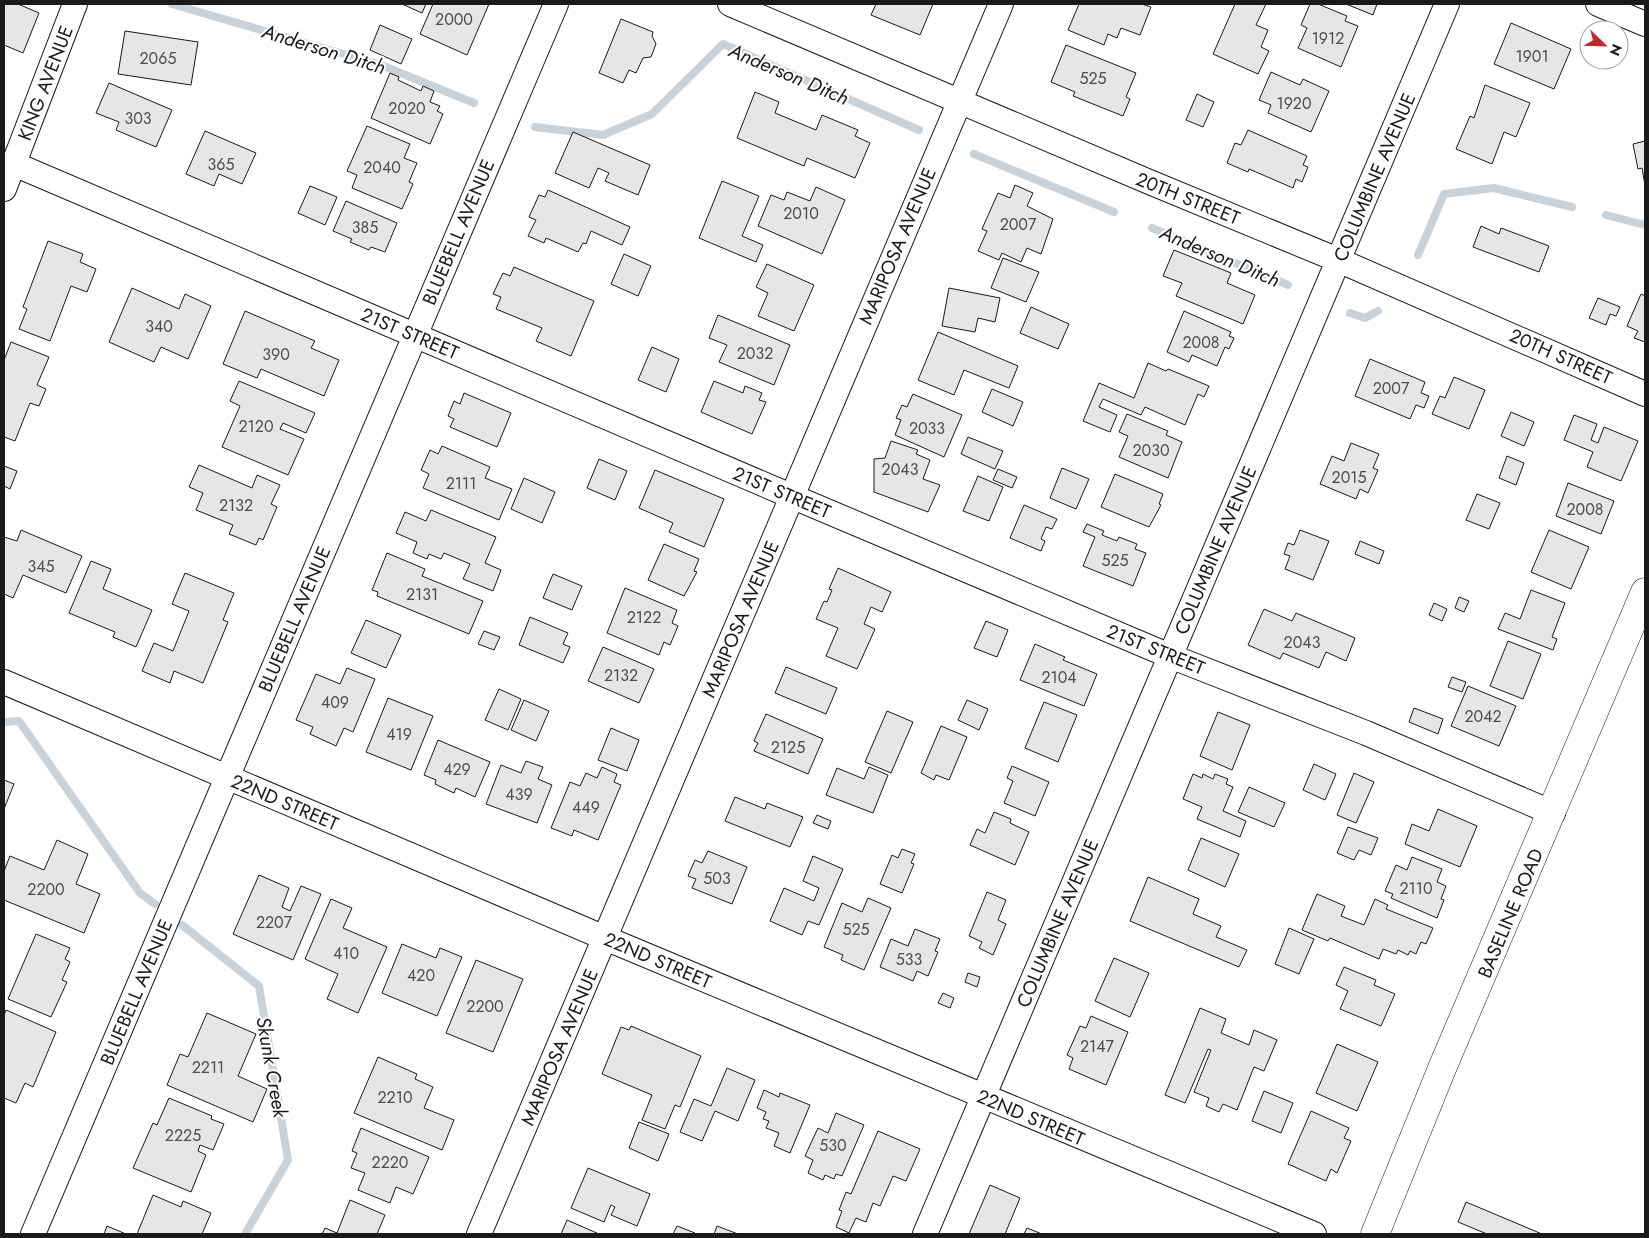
<svg xmlns="http://www.w3.org/2000/svg" width="1649" height="1238" font-family="Jost,sans-serif">
	<style>
		.lines { fill: none; stroke-linecap: round; stroke-linejoin: round }
		.stream { stroke: #c6d2dc; stroke-width: 8 }
		.building { fill: #e6e6e6; stroke: #1a1a1a }
		.street-casing { stroke: #1a1a1a; stroke-width: 26 }
		.secondary-casing { stroke: #1a1a1a; stroke-width: 29 }
		.street { stroke: #fff; stroke-width: 24 }
		.secondary { stroke: #fff; stroke-width: 28 }
		.labels { text-anchor: middle; stroke-width: 4; stroke-linejoin: round; paint-order: stroke }
		.number-label { font-size: 16px; fill: #4d4d4d }
		.street-label { font-size: 19px; fill: #1a1a1a; stroke: #fff }
		.water-label { font-size: 20px; font-style: italic; fill: #1a1a1a; stroke: #fff }
	</style>
	<rect width="100%" height="100%" fill="#fff"/>
	<g class="lines">
		<path class="stream" d="M172 4 381 65 474 103
			M535 127 603 135 652 114 723 44 919 130
			M974 154 1114 212
			M1606 215 1645 225
			M1152 228 1288 285
			M1418 255 1444 194 1494 188 1572 207
			M1350 313 1365 318 1378 311
			M4 722 19 721 140 893 155 904
			M182 925 259 986 288 1160 245 1234"/>
	</g>
	<path class="building" d="M4 4H18L39 13 23 53 4 45Z
		M402 4H426L422 13Z
		M433 4H489L467 55 420 34Z
		M876 4H933L920 35 871 15Z
		M1079 4H1142L1151 7 1140 35 1121 28 1117 38 1108 34 1104 45 1068 30Z
		M1235 4H1266L1256 25 1268 30 1261 47 1269 51 1258 74 1213 54Z
		M1310 4H1318L1347 16 1345 21 1358 26 1341 67 1298 48 1307 28 1301 25Z
		M1346 4H1377L1373 15Z
		M621 19 653 32 652 36 656 44 651 57 643 58 636 73 629 70 623 83 599 73Z
		M1511 23 1571 49 1554 89 1494 64Z
		M380 25 412 39 401 64 370 50Z
		M125 31 198 42 191 85 118 74Z
		M1066 45 1136 73 1126 97 1130 99 1123 116 1073 96 1075 92 1051 82Z
		M1271 72 1300 85 1303 79 1329 91 1311 132 1268 113 1271 105 1259 100Z
		M390 73 399 77 398 80 421 91 423 86 434 91 430 102 440 106 437 111 443 114 430 144 371 118Z
		M109 83 172 110 156 147 116 130 119 122 96 113Z
		M1485 85 1530 103 1516 137 1504 132 1492 164 1456 149 1470 116 1474 118Z
		M755 92 779 102 775 113 816 130 822 115 858 130 855 136 870 143 855 178 807 158 804 166 737 138Z
		M1197 94 1214 102 1203 127 1186 120Z
		M367 126 410 144 404 158 417 163 409 182 413 184 402 209 352 188 357 175 347 171Z
		M1248 130 1307 156 1303 165 1308 167 1302 182 1296 179 1293 188 1249 169 1248 172 1227 163 1235 143 1241 145Z
		M205 131 256 153 242 184 219 174 214 186 186 174Z
		M573 132 650 165 638 195 605 181 609 173 598 168 589 188 555 173Z
		M1645 141V185L1642 168 1638 169 1633 144Z
		M722 181 759 196 742 236 763 245 756 262 699 238Z
		M1015 185 1033 193 1027 206 1053 219 1041 254 1027 248 1021 262 1002 253 999 260 978 251 987 231 982 229 998 193 1010 198Z
		M310 186 337 197 325 225 298 213Z
		M816 187 845 200 822 254 758 226 771 195 784 200 787 192 810 201Z
		M548 190 630 227 622 245 591 231 586 244 583 243 578 252 546 238 544 243 528 236 536 220 529 217 539 195 545 197Z
		M346 201 397 223 385 252 371 247 369 250 350 242 352 239 333 231Z
		M1481 226 1499 234 1501 228 1549 246 1539 272 1473 247Z
		M48 241 83 254 80 262 96 269 87 292 71 286 50 341 19 329 27 309 23 307Z
		M1174 250 1231 273 1227 283 1255 295 1243 324 1176 296 1182 283 1163 276Z
		M624 254 651 266 638 296 611 284Z
		M1003 258 1039 272 1026 302 991 288Z
		M767 264 814 285 794 331 758 316 768 293 756 287Z
		M514 267 594 301 571 356 536 341 542 328 496 309 501 297 493 294 503 273 510 276Z
		M132 288 179 309 185 294 211 306 188 359 161 347 154 362 109 342Z
		M949 288 1000 298 995 322 978 318 975 332 942 326Z
		M1641 294 1645 296V342L1634 338 1638 331 1627 326Z
		M1598 298 1620 307 1616 316 1610 314 1606 325 1589 318Z
		M1031 307 1069 324 1058 349 1020 333Z
		M245 311 315 341 311 348 339 360 324 396 261 369 257 378 223 364Z
		M1184 311 1231 332 1229 336 1234 338 1229 349 1225 347 1217 366 1192 355 1189 362 1167 352Z
		M718 315 790 345 774 385 719 362 727 345 709 338Z
		M938 332 1018 366 1009 388 964 370 954 395 918 380Z
		M11 342 49 357 37 385 46 389 39 406 30 403 15 441 4 437V360Z
		M652 347 679 359 666 392 638 380Z
		M1370 359 1425 382 1421 393 1429 396 1424 408 1416 405 1410 419 1355 396Z
		M1148 363 1166 371 1168 369 1209 386 1204 397 1198 394 1185 425 1145 407 1141 415 1103 399 1099 407 1117 415 1110 432 1083 421 1099 383 1134 398Z
		M1454 377 1485 390 1469 429 1432 414 1440 396 1445 398Z
		M239 381 315 413 306 433 283 423 280 429 304 439 288 475 222 447 240 406 230 401Z
		M714 381 743 393 745 386 762 393 759 400 766 402 752 434 701 412Z
		M992 389 1023 402 1013 426 982 412Z
		M464 393 511 413 497 447 450 427 454 419 448 416 454 401 460 404Z
		M913 394 962 415 944 457 895 435 901 420 896 418 902 405 907 407Z
		M1511 412 1534 422 1524 446 1501 436Z
		M1127 414 1168 431 1166 435 1182 442 1168 478 1119 457 1128 436 1119 432Z
		M1574 415 1597 424 1591 440 1598 443 1604 427 1638 441 1621 481 1587 467 1593 452 1564 440Z
		M968 437 1003 451 995 469 961 454Z
		M891 441 918 450 916 454 930 460 923 479 940 485 928 512 874 492V459L885 458Z
		M1351 443 1379 454 1373 468 1378 470 1368 493 1360 489 1356 499 1320 484 1332 456 1344 461Z
		M442 446 490 467 485 478 512 489 499 520 423 488 429 474 421 470 430 450 438 454Z
		M1507 456 1524 463 1516 485 1499 478Z
		M599 459 627 471 615 500 587 488Z
		M199 465 252 488 257 475 280 485 271 504 277 507 263 540 259 538 256 545 229 534 233 525 196 510 203 493 189 487Z
		M4 466 17 471 10 489 4 486Z
		M1062 468 1089 479 1076 509 1050 498Z
		M998 469 1017 477 1012 488 993 480Z
		M655 470 724 499 704 547 669 532 673 523 639 508Z
		M1115 474 1163 494 1159 504 1161 505 1149 527 1101 507Z
		M978 476 1003 487 989 521 963 511Z
		M524 478 555 492 542 523 511 509Z
		M1568 483 1614 501 1601 534 1556 516Z
		M1477 494 1500 503 1489 529 1466 520Z
		M1024 505 1057 519 1052 529 1046 527 1041 539 1045 541 1041 551 1010 538Z
		M431 510 496 537 485 563 501 570 493 591 463 579 470 564 444 553 441 559 429 554 427 559 413 553 417 542 396 533 405 512 426 521Z
		M1087 524 1104 531 1102 535 1117 541 1119 537 1137 544 1135 549 1146 553 1133 586 1083 566 1095 537 1083 532Z
		M21 530 82 556 66 593 23 575 13 598 4 594V537L17 541Z
		M1300 530 1329 541 1313 580 1285 569 1290 556 1284 554 1288 543 1294 545Z
		M1549 530 1589 547 1571 589 1531 572Z
		M1360 541 1384 551 1379 564 1355 554Z
		M664 544 699 559 694 571 697 572 684 596 648 580Z
		M387 553 425 569 422 576 483 601 469 634 377 596 378 592 372 590Z
		M91 561 111 569 103 589 152 610 136 647 113 637 115 632 69 613Z
		M838 568 891 592 882 612 871 607 864 624 875 629 857 669 826 656 838 628 816 619 824 601 827 602 832 590 829 589Z
		M185 573 234 593 223 620 228 622 203 683 174 671 170 683 142 671 154 643 173 651 189 611 172 604Z
		M553 574 582 586 572 610 543 598Z
		M625 588 677 610 672 623 678 626 670 645 664 642 659 655 607 633Z
		M1531 590 1565 603 1552 637 1557 639 1553 650 1498 629 1505 613 1520 619Z
		M1459 597 1469 601 1464 612 1455 608Z
		M1434 603 1447 609 1442 621 1429 615Z
		M1264 609 1292 621 1296 613 1355 638 1346 661 1326 652 1319 668 1283 653 1280 659 1248 645Z
		M530 617 568 633 563 644 570 647 563 663 519 645Z
		M366 620 401 635 386 668 351 653Z
		M986 621 1008 630 997 657 974 648Z
		M484 631 500 637 494 650 478 644Z
		M1508 641 1541 654 1523 699 1490 686Z
		M1035 644 1065 657 1063 660 1097 674 1084 706 1020 680Z
		M603 647 654 669 639 703 588 681Z
		M786 667 837 688 826 714 775 693Z
		M347 668 375 679 353 732 344 728 336 746 310 734 313 727 296 720 316 674 340 684Z
		M1452 677 1466 682 1462 692 1448 687Z
		M1468 686 1516 706 1499 746 1451 726Z
		M499 689 521 699 508 730 485 720Z
		M388 698 433 716 411 770 366 752Z
		M524 700 549 711 536 741 511 730Z
		M967 700 988 709 979 730 958 720Z
		M1044 702 1077 715 1058 762 1025 748Z
		M1414 708 1443 719 1438 734 1409 722Z
		M887 711 913 722 891 773 865 762Z
		M1218 712 1250 725 1232 770 1200 756Z
		M766 714 823 739 808 774 754 751 758 743 754 741Z
		M941 726 967 737 949 780 936 775 934 780 921 773Z
		M611 728 639 740 627 771 598 760Z
		M438 740 490 762 475 797 456 788 454 793 435 784 436 780 424 775Z
		M526 761 543 767 538 779 552 785 537 823 486 804 501 765 521 773Z
		M1314 764 1336 774 1325 800 1303 790Z
		M1012 766 1049 782 1035 816 1004 803 1013 781 1007 778Z
		M602 767 617 774 614 782 621 785 598 840 574 830 572 836 551 828 570 782 580 786 586 773 597 778Z
		M869 767 888 775 873 813 826 795 837 768 864 779Z
		M1354 773 1374 782 1356 823 1337 815Z
		M1193 774 1202 778 1203 774 1213 779 1215 774 1228 779 1226 784 1233 787 1223 811 1246 821 1240 837 1197 819 1202 807 1183 799Z
		M4 780 14 784 4 809Z
		M1249 787 1285 803 1274 827 1238 812Z
		M735 797 765 809 767 803 803 817 790 847 725 821Z
		M1438 809 1477 826 1460 867 1405 844 1412 824 1429 831Z
		M994 812 1011 819 1010 823 1029 832 1015 865 970 845 977 829 985 833Z
		M817 815 831 821 828 829 813 823Z
		M1348 827 1378 838 1371 855 1359 850 1354 860 1337 853Z
		M1201 838 1239 854 1225 887 1188 870Z
		M57 840 88 854 76 884 100 894 84 933 4 900V871L10 856 44 870Z
		M902 849 915 854 911 863 914 864 902 893 880 884 892 855 898 858Z
		M708 851 747 867 732 904 692 888 696 879 688 876 695 860 702 863Z
		M813 856 843 869 819 925 808 921 802 935 770 921 784 888 814 901 819 888 803 881Z
		M1412 857 1442 869 1437 882 1446 886 1441 899 1444 900 1437 918 1391 898 1393 894 1385 891 1396 865 1407 870Z
		M259 875 289 888 282 907 290 911 301 886 321 894 293 960 233 934Z
		M1148 877 1199 899 1193 914 1221 926 1216 937 1247 950 1239 967 1130 921Z
		M987 892 1006 900 998 920 1006 924 993 955 979 948 982 942 969 936Z
		M1317 894 1345 906 1341 916 1364 925 1375 899 1388 905 1386 909 1433 928 1426 944 1421 942 1416 954 1410 951 1408 955 1398 950 1396 954 1383 949 1379 959 1330 938 1328 941 1302 930Z
		M868 898 891 908 864 970 841 960 843 955 824 947 842 903 862 912Z
		M331 899 352 908 343 928 387 947 358 1013 327 999 338 974 305 959Z
		M1289 928 1314 939 1299 974 1275 964Z
		M915 929 940 939 935 951 938 952 928 976 917 971 913 981 880 967 891 939 908 946Z
		M36 934 70 948 65 959 70 962 62 980 67 982 51 1017 8 999Z
		M402 944 436 958 440 948 462 957 437 1016 382 993Z
		M1114 958 1149 973 1130 1017 1095 1001Z
		M476 960 523 979 493 1052 446 1033Z
		M1344 967 1376 980 1374 985 1395 994 1381 1026 1340 1009 1348 991 1336 985Z
		M968 973 980 977 977 987 965 982Z
		M943 993 954 998 950 1008 938 1003Z
		M1200 1008 1226 1019 1221 1033 1249 1045 1254 1030 1277 1040 1264 1071 1254 1067 1237 1110 1223 1104 1219 1112 1206 1106 1209 1098 1194 1092 1211 1050 1208 1049 1185 1103 1165 1095Z
		M6 1010 56 1032 33 1087 25 1083 16 1103 4 1098V1015Z
		M207 1013 256 1034 238 1076 267 1089 253 1122 167 1085 180 1054 188 1057Z
		M1091 1016 1128 1032 1106 1085 1069 1069 1073 1058 1067 1055 1080 1026 1086 1028Z
		M631 1026 701 1056 680 1107 675 1105 665 1129 642 1120 652 1095 602 1074 621 1027 629 1030Z
		M1337 1044 1378 1062 1357 1111 1316 1093Z
		M378 1057 417 1074 415 1079 433 1087 424 1108 454 1120 442 1150 354 1113Z
		M727 1068 755 1080 738 1121 715 1111 702 1141 680 1132 694 1099 711 1106Z
		M764 1090 779 1097 780 1093 810 1105 790 1153 774 1146 779 1133 766 1128 769 1121 763 1119 766 1112 757 1108Z
		M1264 1091 1293 1103 1281 1133 1252 1121Z
		M169 1098 212 1116 211 1119 224 1124 213 1150 200 1145 198 1151 206 1155 191 1192 133 1168 153 1123 157 1125Z
		M1311 1111 1349 1128 1344 1138 1351 1141 1337 1173 1331 1169 1326 1181 1288 1164Z
		M836 1113 864 1125 842 1176 836 1174 834 1179 825 1175 823 1180 808 1173 813 1160 805 1156 818 1128 828 1133Z
		M639 1122 669 1134 658 1161 629 1148Z
		M361 1128 429 1157 413 1194 396 1187 390 1203 358 1190 365 1173 351 1168 357 1153 352 1151Z
		M878 1131 920 1149 906 1181 893 1176 880 1206 873 1203 866 1222 856 1218 849 1233 836 1227 842 1211 839 1210 846 1192 851 1194Z
		M588 1168 650 1194 637 1226 611 1215 615 1207 611 1205 604 1222 571 1208Z
		M990 1185 1020 1198 1005 1234H969Z
		M153 1195 181 1207 183 1201 211 1213 202 1234H137Z
		M350 1200 385 1215 377 1234H322L325 1228 337 1233Z
		M1466 1202 1542 1234H1487L1458 1222Z
		M567 1220 599 1234H561Z
		M107 1226 126 1234H104Z
		M677 1226 695 1233 694 1234H673Z
		M717 1226 738 1234H714Z
		M1027 1228 1042 1234H1024Z"/>
	<g class="lines">
		<defs>
			<path id="street" d="M730 4 1147 181 1338 260 1645 394
				M1598 4 1645 24
				M14 164 791 496 1170 656 1366 733 1553 813
				M4 189 75 4
				M4 682 605 938 1314 1234
				M33 1234 556 4
				M479 1234 1001 4
				M925 1234 1447 4"/>
			<path id="secondary" d="M1375 1234 1443 1066 1645 592"/>
		</defs>
		<use href="#street" class="street-casing"/>
		<use href="#secondary" class="secondary-casing"/>
		<use href="#street" class="street"/>
		<use href="#secondary" class="secondary"/>
	</g>
	<g class="labels">
		<g class="number-label">
			<text x="454" y="25">2000</text>
			<text x="1328" y="44">1912</text>
			<text x="1532" y="62">1901</text>
			<text x="158" y="64">2065</text>
			<text x="1093" y="84">525</text>
			<text x="1294" y="109">1920</text>
			<text x="407" y="114">2020</text>
			<text x="138" y="124">303</text>
			<text x="221" y="170">365</text>
			<text x="382" y="173">2040</text>
			<text x="801" y="219">2010</text>
			<text x="1018" y="230">2007</text>
			<text x="365" y="233">385</text>
			<text x="159" y="332">340</text>
			<text x="1201" y="348">2008</text>
			<text x="755" y="359">2032</text>
			<text x="276" y="360">390</text>
			<text x="1391" y="394">2007</text>
			<text x="256" y="432">2120</text>
			<text x="927" y="434">2033</text>
			<text x="1151" y="456">2030</text>
			<text x="900" y="475">2043</text>
			<text x="1349" y="483">2015</text>
			<text x="461" y="489">2111</text>
			<text x="236" y="511">2132</text>
			<text x="1585" y="515">2008</text>
			<text x="1115" y="566">525</text>
			<text x="41" y="572">345</text>
			<text x="422" y="600">2131</text>
			<text x="644" y="623">2122</text>
			<text x="1302" y="648">2043</text>
			<text x="621" y="681">2132</text>
			<text x="1059" y="683">2104</text>
			<text x="335" y="708">409</text>
			<text x="1483" y="722">2042</text>
			<text x="399" y="740">419</text>
			<text x="788" y="753">2125</text>
			<text x="457" y="775">429</text>
			<text x="519" y="800">439</text>
			<text x="586" y="813">449</text>
			<text x="717" y="884">503</text>
			<text x="1416" y="894">2110</text>
			<text x="46" y="895">2200</text>
			<text x="274" y="928">2207</text>
			<text x="856" y="935">525</text>
			<text x="346" y="959">410</text>
			<text x="909" y="965">533</text>
			<text x="421" y="981">420</text>
			<text x="485" y="1012">2200</text>
			<text x="1097" y="1052">2147</text>
			<text x="208" y="1073">2211</text>
			<text x="395" y="1103">2210</text>
			<text x="183" y="1141">2225</text>
			<text x="833" y="1151">530</text>
			<text x="390" y="1168">2220</text>
		</g>
		<g class="street-label">
			<text transform="translate(45 83) rotate(-69)" y="7">KING AVENUE</text>
			<text transform="translate(1374 177) rotate(-67)" y="7">COLUMBINE AVENUE</text>
			<text transform="translate(1188 198) rotate(22)" y="7">20TH STREET</text>
			<text transform="translate(458 232) rotate(-67)" y="7">BLUEBELL AVENUE</text>
			<text transform="translate(897 246) rotate(-67)" y="7">MARIPOSA AVENUE</text>
			<text transform="translate(410 333) rotate(23)" y="7">21ST STREET</text>
			<text transform="translate(1561 356) rotate(24)" y="7">20TH STREET</text>
			<text transform="translate(782 492) rotate(23)" y="7">21ST STREET</text>
			<text transform="translate(1215 550) rotate(-67)" y="7">COLUMBINE AVENUE</text>
			<text transform="translate(294 619) rotate(-67)" y="7">BLUEBELL AVENUE</text>
			<text transform="translate(740 619) rotate(-67)" y="7">MARIPOSA AVENUE</text>
			<text transform="translate(1156 649) rotate(22)" y="7">21ST STREET</text>
			<text transform="translate(285 802) rotate(23)" y="7">22ND STREET</text>
			<text transform="translate(1510 913) rotate(-67)" y="7">BASELINE ROAD</text>
			<text transform="translate(1057 923) rotate(-67)" y="7">COLUMBINE AVENUE</text>
			<text transform="translate(658 960) rotate(23)" y="7">22ND STREET</text>
			<text transform="translate(136 992) rotate(-67)" y="7">BLUEBELL AVENUE</text>
			<text transform="translate(559 1047) rotate(-67)" y="7">MARIPOSA AVENUE</text>
			<text transform="translate(1031 1117) rotate(23)" y="7">22ND STREET</text>
		</g>
		<g class="water-label">
			<text transform="translate(324 49) rotate(17)" y="7">Anderson Ditch</text>
			<text transform="translate(789 74) rotate(23)" y="7">Anderson Ditch</text>
			<text transform="translate(1220 256) rotate(23)" y="7">Anderson Ditch</text>
			<text transform="translate(272 1067) rotate(80)" y="7">Skunk Creek</text>
		</g>
	</g>
	<rect width="1649" height="1238" fill="none" stroke="#1a1a1a" stroke-width="10"/>
	<g transform="translate(1604 45) rotate(113)"><circle r="24" fill="#ffffff" stroke="#a3a3a3"/>
	<path d="M0-4L9 19L0 12L-9 19Z" fill="#c62828"/>
	<text y="-8" font-size="14" font-weight="bold" text-anchor="middle" fill="#1a1a1a">N</text>
	</g>
</svg>
